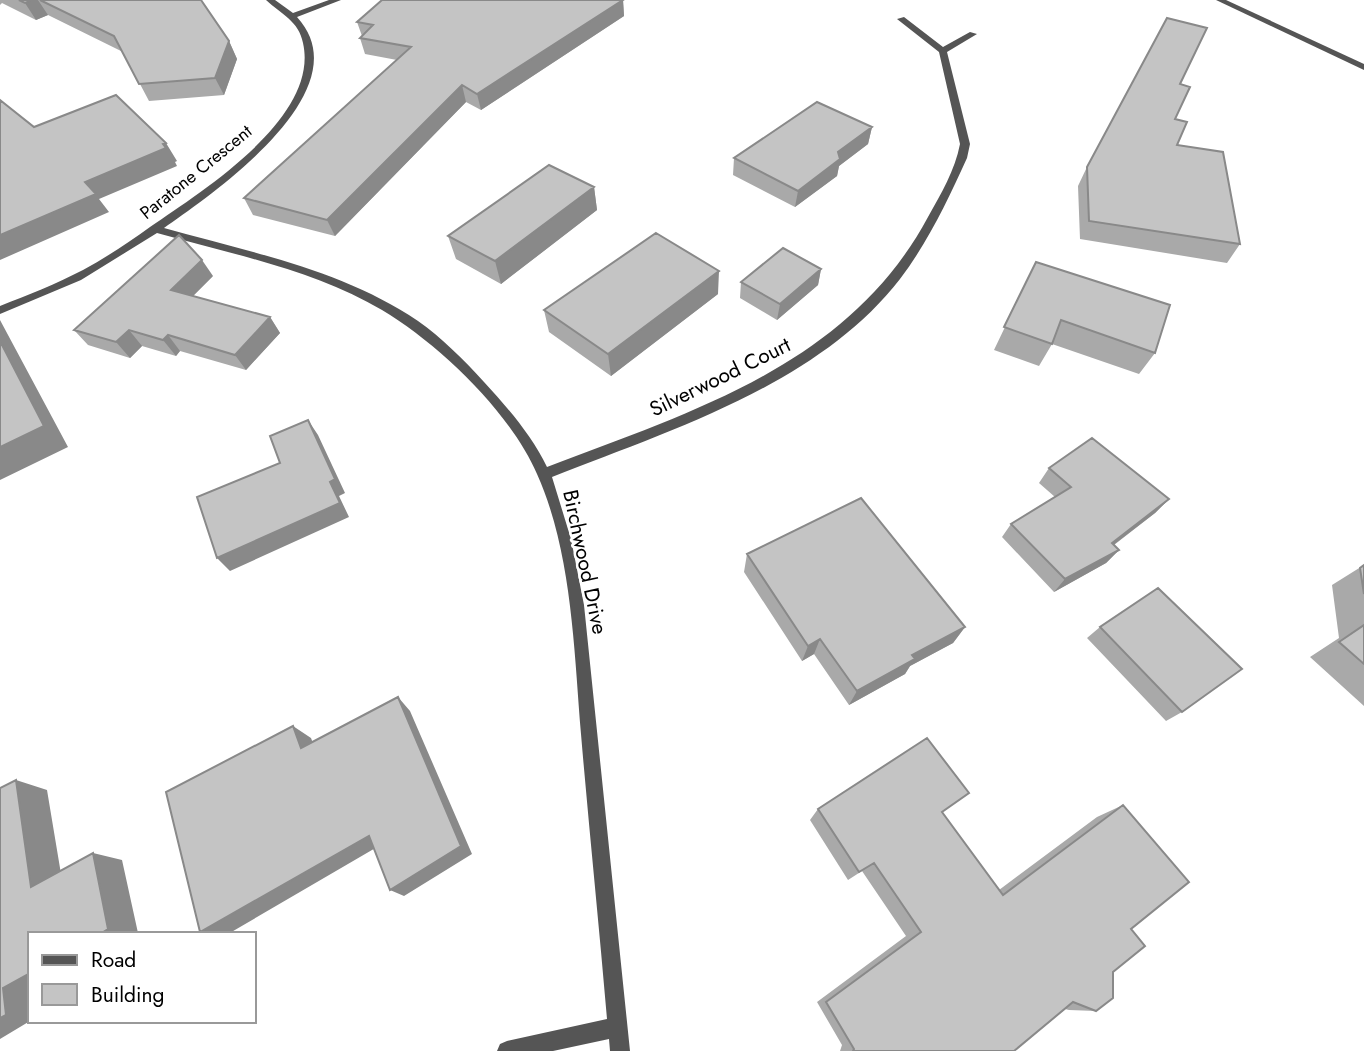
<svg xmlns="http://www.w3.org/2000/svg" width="1364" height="1051" font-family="Jost,sans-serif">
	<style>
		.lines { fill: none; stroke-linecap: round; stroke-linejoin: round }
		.minor { fill: #555; fill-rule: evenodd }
		.tertiary { fill: #555; fill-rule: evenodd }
		.wall { fill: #a9a9a9 }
		.shaded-wall { fill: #898989 }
		.building { fill: #c4c4c4; stroke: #898989; stroke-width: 2 }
		.labels { text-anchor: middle; stroke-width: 5; stroke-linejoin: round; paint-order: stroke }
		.far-street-label { font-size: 18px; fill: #000; stroke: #fff }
		.street-label { font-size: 21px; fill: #000; stroke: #fff }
	</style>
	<rect width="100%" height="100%" fill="#fff"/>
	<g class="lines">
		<path class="minor" d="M266 0H275L293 13 329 0H341L297 17C364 90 214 193 164 228 250 252 343 270 418 321 442 338 464 360 484 382 508 408 532 436 547 467 694 411 849 364 928 217 941 194 955 170 960 144L939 52 897 19 904 17 943 47 970 32 977 34 947 52 970 144 967 158C948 200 928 242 900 279 819 384 671 430 552 477L571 539 584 605 630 1051H610L609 1039 553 1051H497L500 1044 507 1041 607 1019C599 924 589 829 581 734 574 650 572 552 537 474 511 413 439 344 382 310 314 270 232 254 157 233L81 280 0 314V306C28 295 56 284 83 270 107 257 129 242 150 227 202 191 320 118 303 43 299 21 281 14 266 0Z"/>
		<path class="tertiary" d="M1216 0H1226L1364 64V70Z"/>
	</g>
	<path class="wall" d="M0 0H201L229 41 237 59 224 95 149 101 123 52 48 15 36 20 2 3 0 5Z
		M623 0 624 16 481 110 466 102 335 236 253 215 244 198 397 60 365 54 360 38 362 36 357 22Z
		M1180 84 1175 119 1177 145 1240 244 1227 263 1080 239 1078 186 1087 167Z
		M872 127 868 144 839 166 837 176 795 207 733 175 734 158Z
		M594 187 597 210 501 284 456 259 448 236Z
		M1036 262 1155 353 1139 374 1052 344 1039 366 994 350Z
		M821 269 818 285 777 320 740 298 741 282Z
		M213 276 193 296 270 317 280 333 246 370 180 351 176 356 142 346 130 358 88 345 74 330Z
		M718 294 611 376 549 332 544 310Z
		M1049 468 1169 499 1155 513 1114 545 1119 550 1106 563 1054 592 1002 537 1011 524 1055 497 1039 483Z
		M747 554 965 627 953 643 910 666 905 674 849 705 814 654 802 661 744 572Z
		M1364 565V706L1310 657 1339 638 1332 585Z
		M1100 627 1182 712 1166 721 1087 638Z
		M1123 805 1131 929 1096 1011 1069 1010 1065 1009 1014 1051H840L842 1045 817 1002 906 936 862 871 848 880 810 820 818 809 942 812 999 890 1097 817Z"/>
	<path class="shaded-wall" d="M32 0H38L48 15 36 20 25 3Z
		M623 0 624 16 481 110 477 94Z
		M229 41 237 59 224 95 215 78Z
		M462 85 466 102 335 236 327 220Z
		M872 127 868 144 839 166 837 176 795 207 798 191 838 152Z
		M166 143 177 161 175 162 177 166 99 199 109 212 0 260V235L85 182Z
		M594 187 597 210 501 284 495 261Z
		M202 260 213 276 183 306 171 290Z
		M821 269 818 285 777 320 780 304Z
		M719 271 718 294 611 376 608 354Z
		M270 317 280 333 246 370 235 355Z
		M0 320 68 447 0 480Z
		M129 330 142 346 130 358 116 342Z
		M168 335 180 351 176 356 163 340Z
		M308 420 318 435 345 493 339 496 349 517 230 571 217 558 330 482Z
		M1169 499 1155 513 1099 556 1112 543Z
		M1119 550 1106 563 1054 592 1065 579Z
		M965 627 953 643 910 666 905 674 849 705 857 691 912 655Z
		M820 639 814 654 802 661 808 646Z
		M398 697 410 711 472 854 404 896 390 890Z
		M293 726 311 738 319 760 301 748Z
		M16 780 47 790 64 892 31 887Z
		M369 836 384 843 228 934H211L200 932Z
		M93 853 122 860 138 933 136 934H100Z
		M30 973V1021L0 1039V1018L3 988Z"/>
	<path class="building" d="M19 0H32L25 3Z
		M40 0H201L229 41 215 78 139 84 114 36Z
		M382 0H623L477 94 462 85 327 220 244 198 411 47 360 38 373 25 357 22Z
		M1167 18 1207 28 1180 84 1190 87 1175 119 1187 122 1177 145 1223 152 1240 244 1089 221 1087 167Z
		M116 95 166 143 163 144 166 148 85 182 96 194 0 235V100L34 127Z
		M817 102 872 127 838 152 840 159 798 191 734 158Z
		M549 165 594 187 495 261 448 236Z
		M656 233 719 271 608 354 544 310Z
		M179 235 202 260 171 290 270 317 235 355 168 335 163 340 129 330 116 342 74 330Z
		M783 248 821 269 780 304 741 282Z
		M1036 262 1170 305 1155 353 1061 320 1052 344 1004 327Z
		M0 341 44 426 0 447Z
		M308 420 335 479 330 482 340 503 217 558 197 497 280 463 270 436Z
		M1092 438 1169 499 1112 543 1119 550 1065 579 1011 524 1071 487 1049 468Z
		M861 498 965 627 912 655 915 659 857 691 820 639 808 646 747 554Z
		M1364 565V594L1360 568Z
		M1158 588 1242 669 1182 712 1100 627Z
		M1364 625V664L1339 642Z
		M398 697 461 846 390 890 369 836 200 932 166 792 293 726 301 748Z
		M927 738 969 793 942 812 1003 895 1123 805 1189 882 1131 929 1145 946 1113 972V998L1096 1011 1073 1002 1014 1051H853L854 1049 826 1002 921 932 874 863 859 872 818 809Z
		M16 780 31 887 93 853 108 929 100 934H30V973L3 988 6 1015 0 1018V788Z"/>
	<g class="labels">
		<g class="far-street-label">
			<text transform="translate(196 172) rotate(-39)" y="6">Paratone Crescent</text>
		</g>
		<g class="street-label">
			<text transform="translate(720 377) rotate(-26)" y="7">Silverwood Court</text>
			<text transform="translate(585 562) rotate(78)" y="7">Birchwood Drive</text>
		</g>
	</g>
	<rect x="28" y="932" width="228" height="91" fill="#ffffff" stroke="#999999" stroke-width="2"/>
	<rect x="42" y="955" width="35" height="10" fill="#555555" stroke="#999999" stroke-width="2"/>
	<text x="91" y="967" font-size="21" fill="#000000">Road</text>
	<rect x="42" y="984" width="35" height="21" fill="#c4c4c4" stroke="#999999" stroke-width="2"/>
	<text x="91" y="1002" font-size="21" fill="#000000">Building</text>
</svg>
